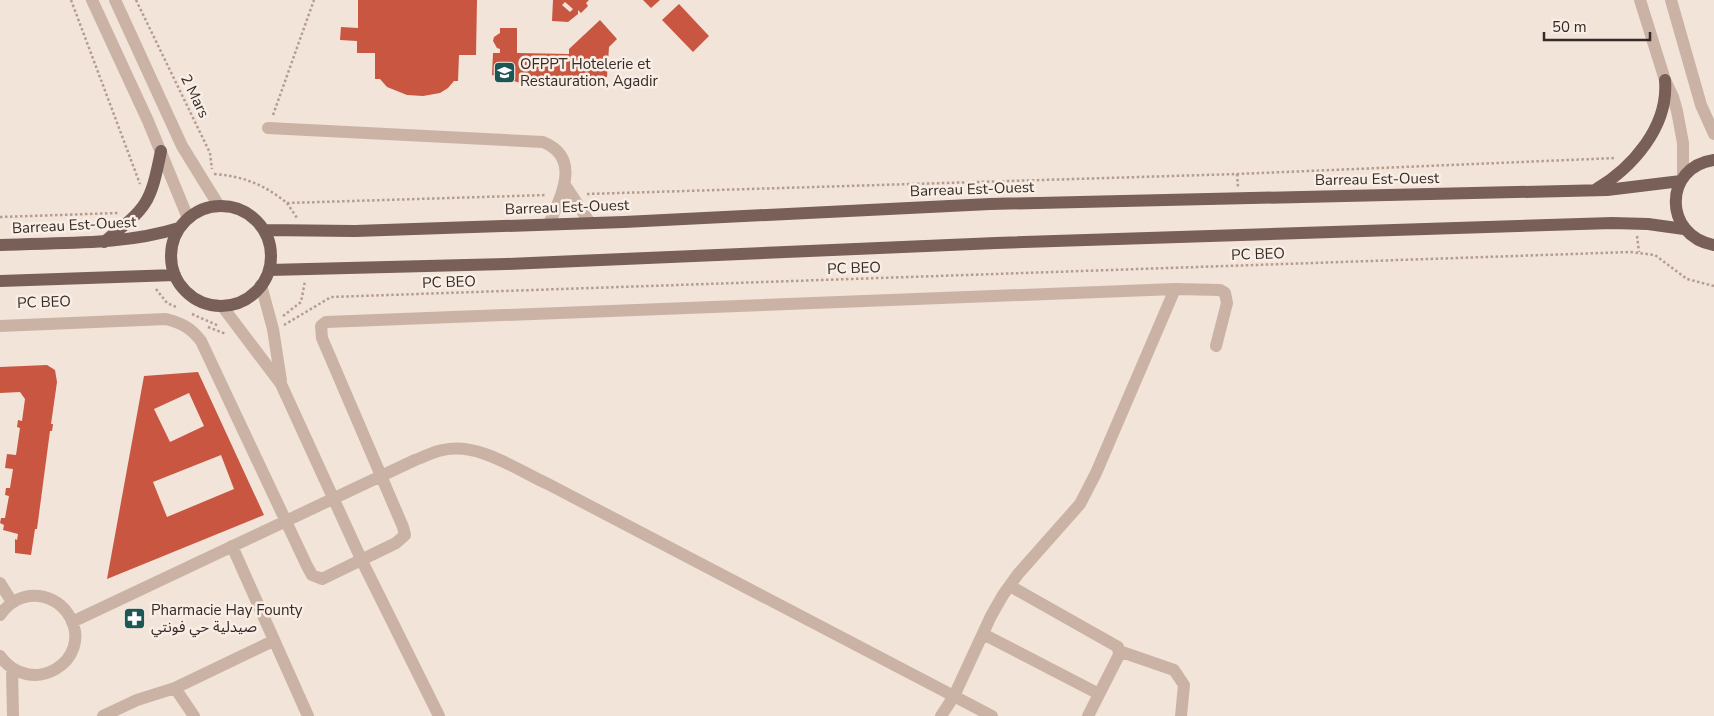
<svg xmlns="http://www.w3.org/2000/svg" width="1714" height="716" font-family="'Nunito Sans','Noto Sans Arabic',sans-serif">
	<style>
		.building { fill: #c85641; fill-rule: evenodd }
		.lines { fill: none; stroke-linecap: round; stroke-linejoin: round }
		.path { stroke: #b59c8f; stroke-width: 2.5; stroke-dasharray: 2.5 2.5; stroke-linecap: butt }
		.minor { stroke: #cab3a5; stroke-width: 12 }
		.major { stroke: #785f57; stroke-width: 12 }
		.labels { text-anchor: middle; stroke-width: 5; stroke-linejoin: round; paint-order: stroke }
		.poi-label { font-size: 15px; fill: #352a26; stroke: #f9eee5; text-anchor: start }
		.street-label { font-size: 15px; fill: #352a26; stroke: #f9eee5 }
	</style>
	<rect width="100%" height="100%" fill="#f2e4d9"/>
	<path class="building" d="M358 0H477L476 55H459L458 81H454L448 88 440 93 423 96 407 95 387 87 380 79H375V53H357V41L340 40 341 27 358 28Z
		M553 0H589L586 3 588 6 581 13 578 10V14L568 22 552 21ZM565 2 573 9 570 12 562 5Z
		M643 0H660L651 8Z
		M679 4 709 36 693 52 662 20Z
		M600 20 617 39 609 47 607 77 582 79V77H566V79H555V76H549V78L536 82 521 83 492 75 493 53H500V49L497 48 493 41 494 37 500 33V28H517V53L569 54V49Z
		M47 365 55 370 57 382 51 424H53L52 431H50L37 529H35L31 555 15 553V539L17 540 18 534 3 530 4 525 0 523 1 518H5L9 496 5 495 6 488H10L13 469 5 468 7 454 16 455 20 428 17 427 18 420 22 421 25 399 20 392 0 393V367Z
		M198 372 264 515 107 579 144 376ZM189 393 204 426 170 442 154 409ZM221 455 234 489 167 517 153 482Z"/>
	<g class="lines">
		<path class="path" d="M71 0 140 184
			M136 0 210 153 212 169
			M273 115 314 0
			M214 174C243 176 265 185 287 203L547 195
			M1237 174 1238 187
			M587 194 1237 174 1616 158
			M287 203 297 218
			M0 217 118 213
			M1637 236 1639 252
			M156 289 167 303 176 307
			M192 314 219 326
			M283 316 301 302 305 281
			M284 325 331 297 1630 252 1655 255 1687 279 1714 286
			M208 327 226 334"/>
		<path class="minor" d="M92 0 148 121 188 218
			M115 0 182 146 219 206
			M1640 0 1665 80 1673 97 1677 111 1683 143V177
			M1671 0 1701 105 1714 134
			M268 128 543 142C582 158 561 196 549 224
			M565 185 590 223
			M261 285 273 329 281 381
			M222 306 281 384 362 561 439 716
			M0 326 166 319C182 323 191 328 201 341L307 566 312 575 322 579 396 543 405 535 403 527 322 338 321 326 326 322 1175 289 1220 290 1225 293 1227 303 1216 346
			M232 546 308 716
			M0 583 12 602
			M1010 586 1118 647 1119 655 1088 716
			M0 615C9 602 23 594 39 596 53 598 63 605 70 617 94 661 31 699 0 656
			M72 622 415 460C424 457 434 451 443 450 479 442 517 470 548 484L992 716
			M983 634 1099 694
			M1119 651 1174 670 1184 685 1181 716
			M12 669 13 716
			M175 688 194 716
			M103 716 137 700 175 688 273 641
			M941 716 954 696 991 616 1003 595 1018 574 1080 504 1096 473 1175 289"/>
		<path class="major" d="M1714 160C1663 167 1663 236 1714 245
			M1595 190C1632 168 1669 127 1665 80
			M171 256a50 50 0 1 1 100 0a50 50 0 1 1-100 0Z
			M264 230 355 231 624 222 990 204 1607 190 1681 181
			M104 242C147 207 150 206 161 151
			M0 245C60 242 121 246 179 228
			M269 270 506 264 996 243 1612 223 1648 224 1684 229
			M0 281 175 275"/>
	</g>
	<defs>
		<symbol id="school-square" viewBox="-11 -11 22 22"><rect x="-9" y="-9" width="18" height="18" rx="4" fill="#1c5756" stroke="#f9eee5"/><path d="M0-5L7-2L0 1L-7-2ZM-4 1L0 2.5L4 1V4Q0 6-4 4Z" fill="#fff"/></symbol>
		<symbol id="pharmacy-square" viewBox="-11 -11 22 22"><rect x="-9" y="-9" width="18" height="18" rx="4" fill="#1c5756" stroke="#f9eee5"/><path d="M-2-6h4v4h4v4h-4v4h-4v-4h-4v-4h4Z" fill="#fff"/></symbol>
	</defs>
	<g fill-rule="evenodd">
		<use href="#school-square" x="492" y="60" width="25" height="25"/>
		<use href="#pharmacy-square" x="122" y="606" width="25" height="25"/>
	</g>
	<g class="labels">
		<g class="poi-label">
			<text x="520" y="69">OFPPT Hotelerie et<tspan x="520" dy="17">Restauration, Agadir</tspan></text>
			<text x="151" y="615">Pharmacie Hay Founty<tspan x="151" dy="17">صيدلية حي فونتي</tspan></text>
		</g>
		<g class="street-label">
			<text transform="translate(195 96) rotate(64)" y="5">2 Mars</text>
			<text transform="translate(1377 179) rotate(-1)" y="5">Barreau Est-Ouest</text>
			<text transform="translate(972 189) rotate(-2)" y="5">Barreau Est-Ouest</text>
			<text transform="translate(567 207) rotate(-2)" y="5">Barreau Est-Ouest</text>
			<text transform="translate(74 225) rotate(-3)" y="5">Barreau Est-Ouest</text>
			<text transform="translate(1258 254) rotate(-2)" y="5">PC BEO</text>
			<text transform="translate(854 268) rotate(-2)" y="5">PC BEO</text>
			<text transform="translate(449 282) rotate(-2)" y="5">PC BEO</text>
			<text transform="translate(44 302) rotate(-2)" y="5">PC BEO</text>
		</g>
	</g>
	<path d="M1544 32v8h106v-8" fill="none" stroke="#352a26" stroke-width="2.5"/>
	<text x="1552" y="32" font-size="15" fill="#352a26" stroke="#f9eee5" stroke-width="4" paint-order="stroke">50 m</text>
</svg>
